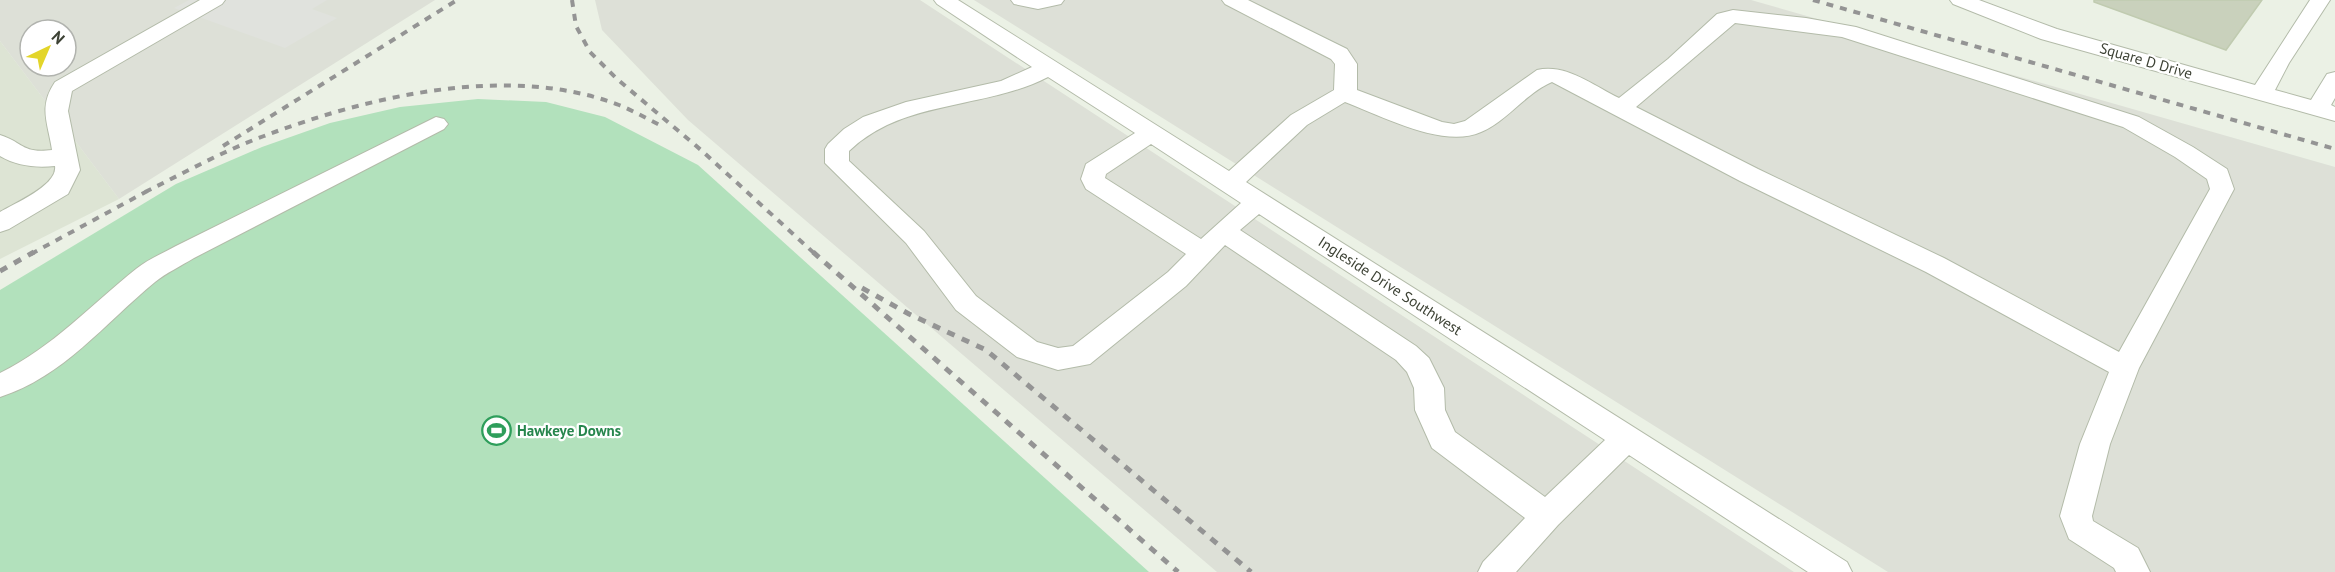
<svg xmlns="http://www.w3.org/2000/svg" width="2335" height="572" font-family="'PT Sans',sans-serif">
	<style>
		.residential { fill: #dde4d4 }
		.industrial { fill: #dde0d7; fill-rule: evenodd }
		.green { fill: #b2e1bc }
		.parking { fill: #e0e2dd }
		.building { fill: #c9d1bc; stroke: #c0cbb0; stroke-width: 1.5 }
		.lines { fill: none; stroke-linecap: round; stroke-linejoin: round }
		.minor-casing { stroke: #b3bba9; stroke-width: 2 }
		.minor { fill: #fff; fill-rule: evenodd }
		.rail-far1 { stroke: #949494; stroke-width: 4; stroke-dasharray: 7 7; stroke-linecap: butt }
		.rail { stroke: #949494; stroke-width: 5; stroke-dasharray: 8 8; stroke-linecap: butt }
		.labels { text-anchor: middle; stroke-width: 4.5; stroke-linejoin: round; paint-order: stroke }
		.street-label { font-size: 15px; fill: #3d4235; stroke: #fff }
		.leisure-label { font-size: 15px; font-weight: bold; fill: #27864d; stroke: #fff; text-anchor: start }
	</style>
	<rect width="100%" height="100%" fill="#ebf1e5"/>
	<path class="residential" d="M0 41 119 199 0 259Z"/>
	<path class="industrial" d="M0 0H435L119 199 0 41ZM30 30H66V66H30Z
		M595 0H920L1794 572H1217L688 120 602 30Z
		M974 0H1751L2335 167V572H1888Z"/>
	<path class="green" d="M478 99 546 102 605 117 698 165 1149 572H0V290L176 184 262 147 330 123 400 107Z"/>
	<path class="parking" d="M189 0H327L312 9 337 18 285 48 174 8Z"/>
	<path class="building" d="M2094 0H2262L2226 50 2094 2Z"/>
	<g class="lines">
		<defs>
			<path id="minor" d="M200 0H225L222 4 72 91 68 111 80 170 68 194 9 229 0 232V212C15 203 58 185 55 166 35 168 17 166 0 156V135C23 142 22 154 52 150 48 123 38 107 55 82Z
				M934 0H958L1229 171 1291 115 1334 90 1335 64 1331 59 1225 4 1222 0H1248L1347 49 1357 64V90L1442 122 1454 124 1465 121 1537 70C1566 63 1594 86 1619 98L1668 59 1717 14 1733 10 1806 18 1856 27 2139 117 2193 147 2227 169 2234 189 2139 368 2110 444 2092 516 2093 521 2138 548 2150 572H2116L2114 568 2069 539 2060 516 2080 444 2109 372 1926 272 1740 181 1552 82C1526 93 1507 121 1481 132 1443 149 1382 116 1345 102L1307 125 1246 182 1847 562 1852 572H1808L1629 455 1558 525 1516 572H1478L1483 562 1525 518 1432 448 1415 410 1414 388 1407 372 1396 360 1225 245 1186 286 1090 364 1058 370 1017 357 956 310 906 243 825 163V149L828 144 844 129 863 117 906 102 1001 81 1032 67 937 4ZM1735 23 1842 37 2123 127 2175 157 2207 179 2210 189 2119 352 1944 258 1758 169 1636 107ZM1048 77 1135 133 1086 164 1081 179 1086 189 1186 254 1168 272 1073 346 1058 348 1037 342 976 296 924 231 849 161V151C903 99 984 110 1048 77ZM1151 144 1241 203 1201 239 1105 178 1106 174ZM1259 214 1605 440 1545 497 1455 432 1445 410 1444 388 1429 358 1416 346 1240 230Z
				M1011 0H1064L1061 4 1038 9 1014 4Z
				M1950 0H1979L2057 29 2255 85 2310 0H2330L2289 63 2275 90 2311 100 2327 74 2335 72V98L2331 105 2335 107V121L2041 39 1953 4Z
				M436 117 444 119 448 124 444 129 194 258C181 266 166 273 155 282 105 323 63 377 0 397V373C53 347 91 305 136 269 147 260 163 253 176 246Z"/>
		</defs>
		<use href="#minor" class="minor-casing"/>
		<use href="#minor" class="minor"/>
		<path class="rail-far1" d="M572 0 576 26 590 52 617 79 701 150 815 254
			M1813 0 2335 149
			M223 146 457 0
			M145 192C184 173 223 151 264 136 370 96 509 63 619 105 634 111 649 120 664 127
			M31 254 151 189"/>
		<path class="rail" d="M813 252 1178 572
			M0 271 34 252
			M862 288 909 314 986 350 1251 572"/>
	</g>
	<defs>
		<symbol id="stadium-ring" viewBox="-11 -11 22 22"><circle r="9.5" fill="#fff" stroke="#2e9e5b" stroke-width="1.5"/><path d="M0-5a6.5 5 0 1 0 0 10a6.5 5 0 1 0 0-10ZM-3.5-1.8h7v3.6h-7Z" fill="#2e9e5b"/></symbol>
	</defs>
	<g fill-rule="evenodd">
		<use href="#stadium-ring" x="480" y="414" width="33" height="33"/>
	</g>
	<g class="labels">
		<g class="street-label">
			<text transform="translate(2146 61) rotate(16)" y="5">Square D Drive</text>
			<text transform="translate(1390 286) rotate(33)" y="5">Ingleside Drive Southwest</text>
		</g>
		<g class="leisure-label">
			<text x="517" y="436">Hawkeye Downs</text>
		</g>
	</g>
	<g transform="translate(48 48) rotate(44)"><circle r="28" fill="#ffffff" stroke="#b1b3ae" stroke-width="1.5"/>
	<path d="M0-4.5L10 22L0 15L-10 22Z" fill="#e3d52a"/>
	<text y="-9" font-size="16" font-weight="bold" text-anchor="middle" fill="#3d4235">N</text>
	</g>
</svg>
